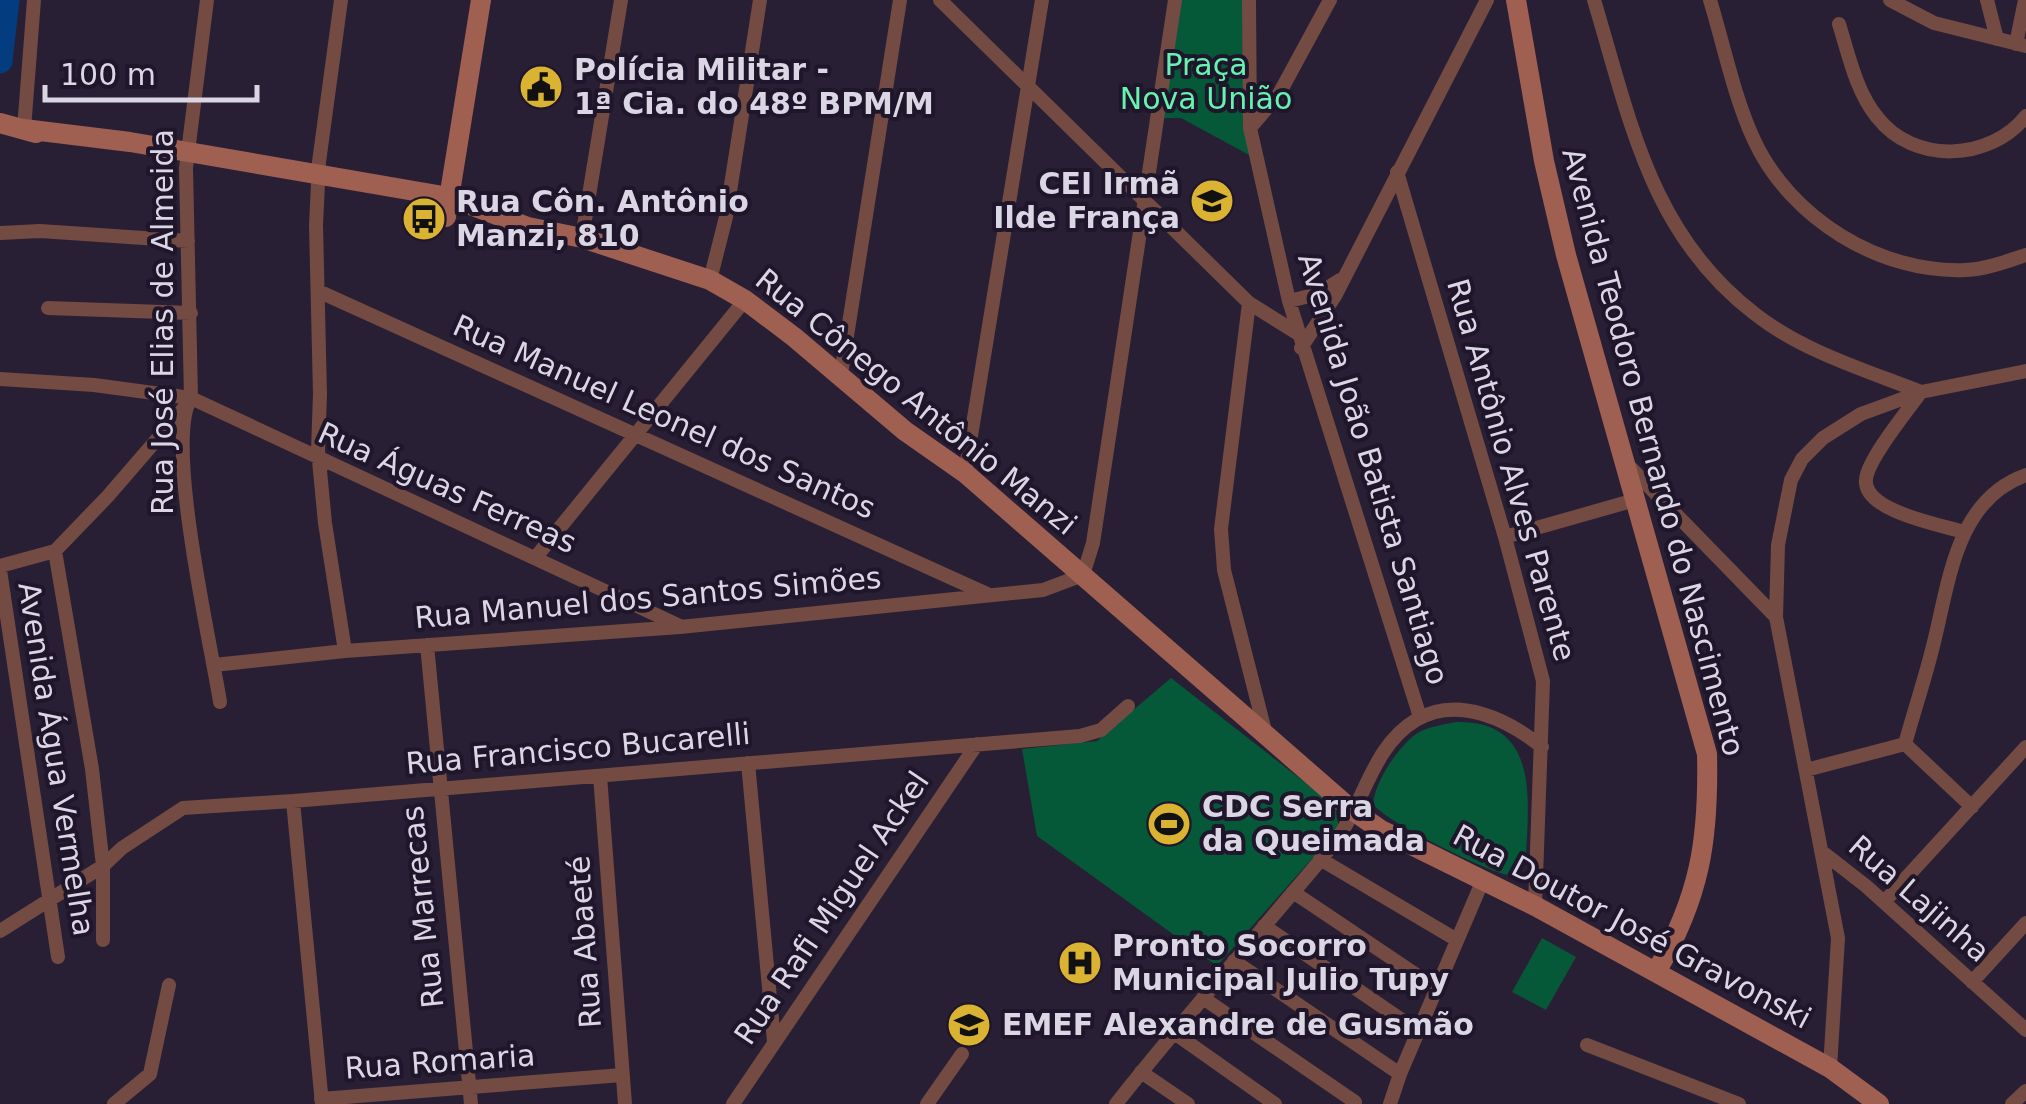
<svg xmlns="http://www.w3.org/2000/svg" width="2026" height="1104" font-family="'DejaVu Sans',sans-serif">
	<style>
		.green { fill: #055838 }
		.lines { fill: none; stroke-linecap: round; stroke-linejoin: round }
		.river { stroke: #033c7f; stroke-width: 25 }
		.street { stroke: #734b42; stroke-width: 14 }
		.secondary { stroke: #9f5f51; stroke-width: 20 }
		.labels { text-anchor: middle; stroke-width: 8; stroke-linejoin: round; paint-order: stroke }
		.park-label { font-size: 30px; fill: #66f3af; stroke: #1f162b }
		.poi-label { font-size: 30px; font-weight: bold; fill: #dbd6e4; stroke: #1f162b; text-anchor: start }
		.street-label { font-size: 30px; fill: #dbd6e4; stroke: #1f162b }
	</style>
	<rect width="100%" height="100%" fill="#281f35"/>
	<path class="green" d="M1176 0H1246L1251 156 1181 118H1158Z
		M1171 678 1335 806 1339 828 1217 966 1037 836 1022 749 1097 741Z
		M1456 722C1538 720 1529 797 1526 855L1522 866 1508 875C1488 872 1384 821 1373 804 1375 782 1397 748 1416 734 1428 726 1443 725 1456 722Z
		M1542 938 1576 957 1546 1010 1512 992Z"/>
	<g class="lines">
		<path class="river" d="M0 61 7 0"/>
		<path class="street" d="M207 0 186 168 191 398C164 441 211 644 220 702
			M341 0 319 162 316 225 320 394 318 450 325 523 345 651
			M940 0 1249 303 1297 333
			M1249 0 1250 128 1289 301 1420 717
			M1594 0C1630 119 1650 234 1755 314 1802 351 1865 370 1921 392 1908 410 1868 459 1866 479 1862 511 1941 525 1964 532
			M1710 0C1724 46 1734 97 1754 140 1790 218 1880 274 1966 270 1987 269 2007 261 2026 255
			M1890 0 1934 23 2026 46
			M1987 0 1997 39
			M1839 24C1849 56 1856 91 1877 117 1914 165 1990 161 2026 116
			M2016 44 2025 0
			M1250 128 1279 94 1330 0
			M24 129 34 0
			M1397 172 1505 537 1543 681 1535 906
			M0 233 40 231 188 241
			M582 238 621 0
			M710 280 726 217 760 0
			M318 291 987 594
			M1289 301 1318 294 1340 280
			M1249 303 1221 529 1224 570 1266 735
			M48 308 191 313
			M1301 348 1335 296 1487 0
			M841 374 900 0
			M0 379 94 385 191 398 680 626
			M1627 464 1776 617
			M965 473 1042 0
			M1505 537 1635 500
			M55 551 92 769 103 866V940
			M536 557 745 300
			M0 566 55 551 108 496 184 408
			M0 570 58 957
			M427 645 471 1104
			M214 665 345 651 680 627 1043 590 1083 575 1093 543 1175 0
			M1905 744C1914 711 1925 679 1933 646 1949 584 1955 500 2026 475
			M1905 744 1972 807
			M748 763 774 1041
			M1806 770 1905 744
			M600 776 625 1104
			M293 801 322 1104
			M1821 851 1866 886 2026 1030
			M1320 859 1457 940
			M1293 892 1436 988
			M1884 902 2026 747
			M1264 926 1418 1031
			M0 931 103 866 122 848 183 808 293 801 1080 736 1101 730 1128 706
			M1234 961 1400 1074
			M1972 982 2026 923
			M1203 998 1355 1102
			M1173 1032 1275 1104
			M1587 1045 1739 1104
			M1830 1068 1838 938 1776 617 1778 545 1791 480 1802 459 1823 438 1861 414 1921 392 2026 371
			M1141 1072 1188 1104
			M321 1099 622 1075
			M114 1104 150 1074 169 985
			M733 1104 977 744
			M927 1104 962 1054
			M1116 1104C1166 1040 1220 979 1273 916 1295 889 1321 862 1341 833 1365 797 1375 744 1416 720 1458 695 1509 720 1542 747
			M1390 1104 1400 1074 1483 880
			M2012 1104 2026 1091"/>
		<path class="secondary" d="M1516 0 1544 161 1566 255 1707 754C1709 840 1700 897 1656 972
			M0 123 36 133
			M24 129 130 142 449 197 528 227 582 238 710 280 745 300 794 337 905 431 965 473 1352 810 1381 830 1535 906 1830 1068 1879 1104
			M446 217 481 0"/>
	</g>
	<defs>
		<symbol id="civic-disc" viewBox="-11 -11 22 22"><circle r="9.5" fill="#dab333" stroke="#1f162b"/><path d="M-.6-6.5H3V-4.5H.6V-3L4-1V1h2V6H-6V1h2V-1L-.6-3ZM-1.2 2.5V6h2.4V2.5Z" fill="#111"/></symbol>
		<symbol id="school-disc" viewBox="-11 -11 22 22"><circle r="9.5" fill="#dab333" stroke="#1f162b"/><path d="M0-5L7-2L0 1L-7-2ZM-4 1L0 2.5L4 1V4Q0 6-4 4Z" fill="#111"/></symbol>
		<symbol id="bus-disc" viewBox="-11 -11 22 22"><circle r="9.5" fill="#dab333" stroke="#1f162b"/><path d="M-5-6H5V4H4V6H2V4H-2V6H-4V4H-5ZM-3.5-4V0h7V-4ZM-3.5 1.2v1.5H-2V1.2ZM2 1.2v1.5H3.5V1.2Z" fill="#111"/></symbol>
		<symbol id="stadium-disc" viewBox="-11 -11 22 22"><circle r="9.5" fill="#dab333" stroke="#1f162b"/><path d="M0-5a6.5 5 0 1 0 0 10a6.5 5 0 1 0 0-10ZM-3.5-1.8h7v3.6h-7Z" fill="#111"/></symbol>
		<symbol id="hospital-disc" viewBox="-11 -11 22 22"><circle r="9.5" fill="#dab333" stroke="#1f162b"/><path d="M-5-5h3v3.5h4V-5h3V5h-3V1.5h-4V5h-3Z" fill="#111"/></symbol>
	</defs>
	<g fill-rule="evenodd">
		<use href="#civic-disc" x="516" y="62" width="50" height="50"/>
		<use href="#school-disc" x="1187" y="176" width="50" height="50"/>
		<use href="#bus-disc" x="399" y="194" width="50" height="50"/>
		<use href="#stadium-disc" x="1144" y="799" width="50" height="50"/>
		<use href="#hospital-disc" x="1055" y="938" width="50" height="50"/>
		<use href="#school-disc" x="944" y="1000" width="50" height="50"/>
	</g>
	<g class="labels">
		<g class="park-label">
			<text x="1206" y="75">Praça<tspan x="1206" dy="34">Nova União</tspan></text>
		</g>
		<g class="poi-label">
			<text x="574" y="80">Polícia Militar -<tspan x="574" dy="34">1ª Cia. do 48º BPM/M</tspan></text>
			<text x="1180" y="194" text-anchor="end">CEI Irmã<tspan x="1180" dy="34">Ilde França</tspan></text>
			<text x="456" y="212">Rua Côn. Antônio<tspan x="456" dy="34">Manzi, 810</tspan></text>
			<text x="1202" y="817">CDC Serra<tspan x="1202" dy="34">da Queimada</tspan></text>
			<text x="1112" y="956">Pronto Socorro<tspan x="1112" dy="34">Municipal Julio Tupy</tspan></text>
			<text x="1002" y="1035">EMEF Alexandre de Gusmão</text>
		</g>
		<g class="street-label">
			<text transform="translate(163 322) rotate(-90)" y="10">Rua José Elias de Almeida</text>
			<text transform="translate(916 402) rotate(39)" y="10">Rua Cônego Antônio Manzi</text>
			<text transform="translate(664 417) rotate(24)" y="10">Rua Manuel Leonel dos Santos</text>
			<text transform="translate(1653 452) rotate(75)" y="10">Avenida Teodoro Bernardo do Nascimento</text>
			<text transform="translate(1373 469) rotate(73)" y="10">Avenida João Batista Santiago</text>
			<text transform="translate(1511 470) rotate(74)" y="10">Rua Antônio Alves Parente</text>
			<text transform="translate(447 488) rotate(24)" y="10">Rua Águas Ferreas</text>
			<text transform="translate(648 598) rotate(-5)" y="10">Rua Manuel dos Santos Simões</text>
			<text transform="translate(578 749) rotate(-5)" y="10">Rua Francisco Bucarelli</text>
			<text transform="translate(56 759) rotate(81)" y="10">Avenida Água Vermelha</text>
			<text transform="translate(1919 899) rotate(41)" y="10">Rua Lajinha</text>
			<text transform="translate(423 907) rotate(-96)" y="10">Rua Marrecas</text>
			<text transform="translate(832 908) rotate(-56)" y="10">Rua Rafi Miguel Ackel</text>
			<text transform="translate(1632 927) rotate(28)" y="10">Rua Doutor José Gravonski</text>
			<text transform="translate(585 942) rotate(-94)" y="10">Rua Abaeté</text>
			<text transform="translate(440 1062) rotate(-4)" y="10">Rua Romaria</text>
		</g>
	</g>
	<path d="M45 85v15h212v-15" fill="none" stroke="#dbd6e4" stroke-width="5"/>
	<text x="60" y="85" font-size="30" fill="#dbd6e4" stroke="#1f162b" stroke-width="8" paint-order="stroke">100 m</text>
</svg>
